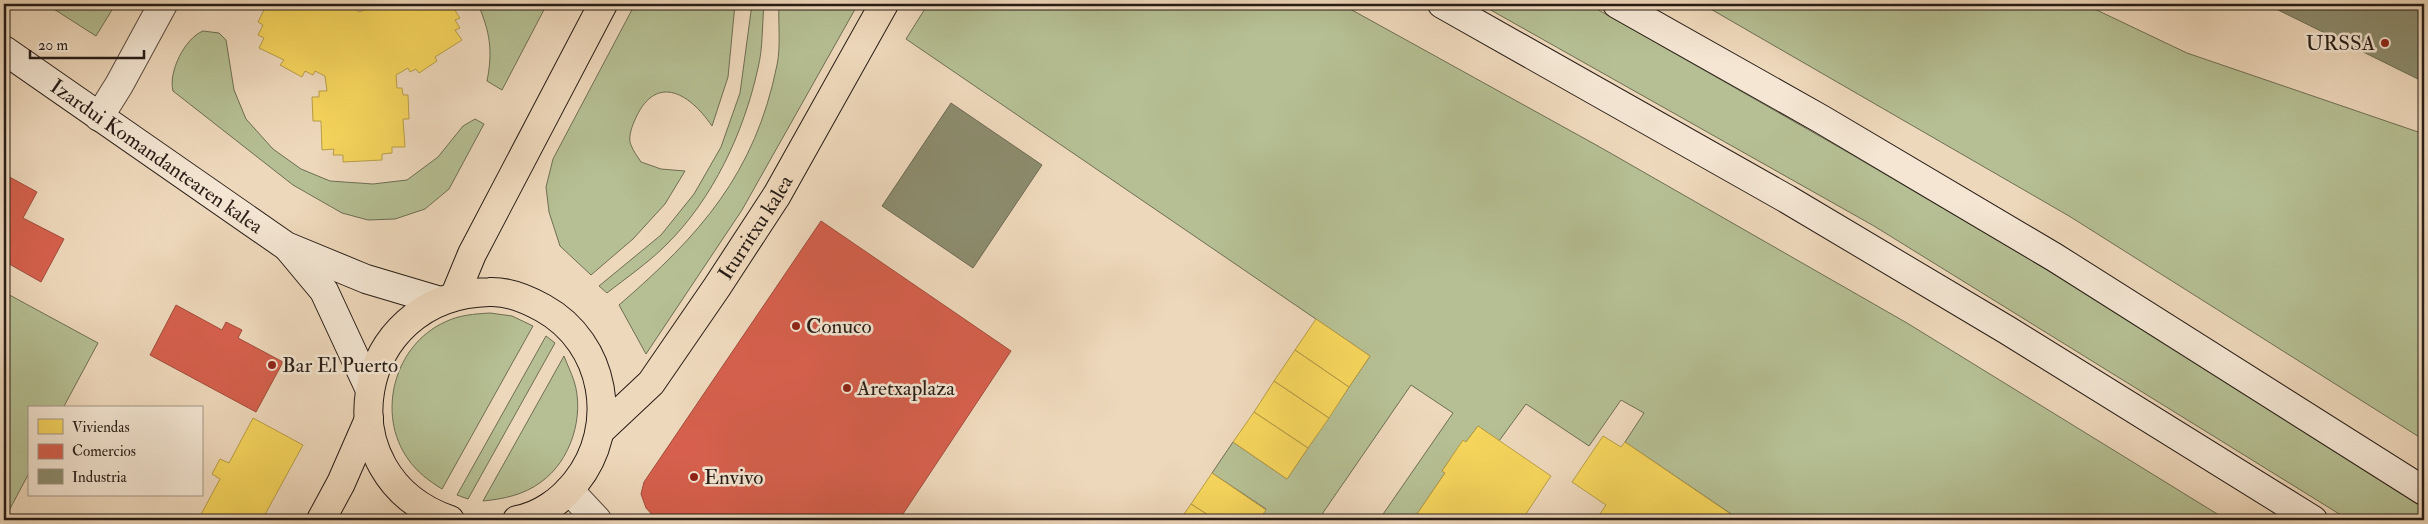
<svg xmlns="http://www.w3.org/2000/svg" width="2428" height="524" font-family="'IM FELL Double Pica',serif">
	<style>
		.green { fill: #b5bf93; stroke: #6e6e54 }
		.homes { fill: #f6d55c; stroke: #b89e47 }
		.shops { fill: #d6604d; stroke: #a24c3c }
		.industry { fill: #8c8c6e; stroke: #6e6a54 }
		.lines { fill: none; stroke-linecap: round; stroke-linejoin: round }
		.street-casing { stroke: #594b3f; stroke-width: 30 }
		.secondary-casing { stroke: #271c16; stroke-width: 30 }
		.primary-casing { stroke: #271c16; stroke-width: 30 }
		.street { stroke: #f4e6d3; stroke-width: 28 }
		.secondary { stroke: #f4e6d3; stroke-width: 28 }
		.primary { stroke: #eed8bb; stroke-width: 28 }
		.poi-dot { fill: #8f2418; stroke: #f4e6d3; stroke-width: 2 }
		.labels { text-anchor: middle; stroke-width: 5; stroke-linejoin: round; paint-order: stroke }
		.poi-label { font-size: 21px; fill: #271c16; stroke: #f4e6d3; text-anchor: start }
		.street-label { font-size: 21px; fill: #271c16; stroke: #f4e6d3 }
	</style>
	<rect width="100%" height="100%" fill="#eed8bb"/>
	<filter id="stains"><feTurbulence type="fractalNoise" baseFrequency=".004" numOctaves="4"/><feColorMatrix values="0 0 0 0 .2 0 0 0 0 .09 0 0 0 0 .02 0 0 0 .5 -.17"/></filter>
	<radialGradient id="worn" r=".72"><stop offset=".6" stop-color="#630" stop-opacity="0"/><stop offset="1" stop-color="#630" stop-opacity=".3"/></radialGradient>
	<path class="green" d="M46 4H113L115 5 96 36Z
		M478 4H547L502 90 487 81C493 51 490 32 478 4Z
		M635 4H735L728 77 712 126C688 91 654 73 634 122 631 129 628 139 631 145 633 151 638 157 641 162L661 169 685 171 665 204 633 239 591 275 560 246 549 212 546 187 553 159Z
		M752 4H764C762 25 763 48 758 68 744 132 713 199 666 245 648 263 626 278 607 293L599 286 661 235 694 194 721 147 740 93Z
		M779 4H858L742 210 646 354 619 305C700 235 755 174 777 65 781 46 778 23 779 4Z
		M928 4H1341L1598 146 1907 323 2227 520H1740L1625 442 1644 413 1621 400 1589 446 1526 404 1499 441 1478 426 1466 442 1463 441 1442 471 1445 473 1413 520H1379L1453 413 1411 385 1318 520H1259L1266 509 1212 473 1233 442 1287 479 1370 356 906 39Z
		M1480 4H1588L1844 150 2139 324 2424 508V520H2349L1874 226Z
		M1702 4H2084L2187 53 2424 134V440L2069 216Z
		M203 31 219 33 226 40 234 90 246 119 273 149 301 169 330 181 373 184 407 180 438 157 463 126 475 119 484 124 449 189 425 209 395 219 368 220 342 213 293 185 173 91C168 72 185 38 203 31Z
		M4 292 98 343 63 408H29V473L4 520Z
		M490 313 512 316 533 326 442 489C429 481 417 472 408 459 376 414 394 345 445 322 459 315 474 314 490 313Z
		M546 336 555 343 468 499 457 495Z
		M564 356C567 364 571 372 574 381 585 415 571 461 541 482 524 495 503 499 483 501Z"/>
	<path class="homes" d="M267 4H348L347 5 360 12 370 6 368 4H451L460 18 455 20 460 28 455 30 462 40 435 57 437 61 419 73 416 69 410 72 408 68 396 75 397 88H402L403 95H408L409 119H403L405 147H392V153L382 154V160L343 162V155H333L334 149 322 150 321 121H313L312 97H319V91H327L325 76 315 71 313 75 305 71 302 77 280 65 284 60 259 48 264 38 258 35 263 25 258 22Z
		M1316 319 1370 356 1349 387 1295 350Z
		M1295 350 1349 387 1329 418 1274 381Z
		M1274 381 1329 418 1308 448 1254 412Z
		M1254 412 1308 448 1287 479 1233 442Z
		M253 418 303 445 274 498 262 520H198L220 479 212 474 220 459 229 463Z
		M1478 426 1551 476 1522 520H1425L1417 514 1445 473 1442 471 1463 440 1466 442Z
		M1603 436 1621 447 1625 442 1732 515 1729 520H1596L1606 505 1572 482Z
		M1212 473 1266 510 1259 520H1216L1191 504Z
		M1191 504 1216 520H1180Z
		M46 514 58 520H43Z"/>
	<path class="shops" d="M4 174 37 192 23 218 64 239 41 282 4 261Z
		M821 221 1011 351 899 520H657L646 508 641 494 644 482Z
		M176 305 222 330 226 322 242 330 238 338 283 362 256 412 150 355Z"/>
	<path class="industry" d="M2266 4H2424V82Z
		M951 103 1042 165 973 268 882 206Z"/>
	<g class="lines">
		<defs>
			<path id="street" d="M99 117 119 85 163 4
				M569 490 597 520"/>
			<g id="secondary">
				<path d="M1442 4 1787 199 2007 330 2313 520"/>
				<path d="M1617 4 1821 119 2054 257 2424 491"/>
				<path id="s1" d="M4 50 286 246 366 279 440 301"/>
				<path d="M289 249 324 291 370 390"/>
			</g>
			<g id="primary">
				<path d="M455 295 472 254 603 4"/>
				<path id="s2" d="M601 430 651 383 717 287 777 195 884 4"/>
				<path d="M321 520 341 483 369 419"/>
				<path d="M450 520C322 476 352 295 489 292 508 291 527 299 543 308 606 343 620 427 576 482 561 501 540 516 517 520"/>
			</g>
		</defs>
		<use href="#street" class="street-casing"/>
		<use href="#secondary" class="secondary-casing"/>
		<use href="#primary" class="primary-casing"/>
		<use href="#street" class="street"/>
		<use href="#secondary" class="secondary"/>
		<use href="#primary" class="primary"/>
	</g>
	<g class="poi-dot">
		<circle cx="2385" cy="43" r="5"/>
		<circle cx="796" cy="326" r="5"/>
		<circle cx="272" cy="365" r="5"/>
		<circle cx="847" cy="388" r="5"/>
		<circle cx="694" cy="477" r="5"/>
	</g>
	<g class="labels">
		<g class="poi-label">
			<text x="2375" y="50" text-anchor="end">URSSA</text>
			<text x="806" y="333">Conuco</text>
			<text x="282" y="372">Bar El Puerto</text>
			<text x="857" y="395">Aretxaplaza</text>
			<text x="704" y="484">Envivo</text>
		</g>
		<g class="street-label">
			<text dy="7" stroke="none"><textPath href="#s1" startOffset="186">Izardui Komandantearen kalea</textPath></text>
			<text dy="7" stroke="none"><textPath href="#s2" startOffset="256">Iturritxu kalea</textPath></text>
		</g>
	</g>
	<rect width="2428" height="524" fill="none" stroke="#eed8bb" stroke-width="20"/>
	<rect x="5" y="5" width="2418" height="514" fill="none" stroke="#271c16" stroke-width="2.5"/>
	<rect x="10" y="10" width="2408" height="504" fill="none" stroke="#271c16"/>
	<rect x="28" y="406" width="175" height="90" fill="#f4e6d3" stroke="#a29587"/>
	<rect x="38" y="419" width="25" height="15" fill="#f6d55c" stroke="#a29587"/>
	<text x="72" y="432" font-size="15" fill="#271c16">Viviendas</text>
	<rect x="38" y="444" width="25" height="15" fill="#d6604d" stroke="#a29587"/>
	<text x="72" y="456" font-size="15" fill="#271c16">Comercios</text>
	<rect x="38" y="469" width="25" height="15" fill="#8c8c6e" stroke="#a29587"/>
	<text x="72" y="482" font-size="15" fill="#271c16">Industria</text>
	<path d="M30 50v8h114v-8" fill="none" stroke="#271c16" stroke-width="2.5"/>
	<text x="38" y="50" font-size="15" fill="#271c16" stroke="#f4e6d3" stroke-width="4" paint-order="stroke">20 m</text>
	<rect width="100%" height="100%" filter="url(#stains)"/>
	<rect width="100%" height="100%" fill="url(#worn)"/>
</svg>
